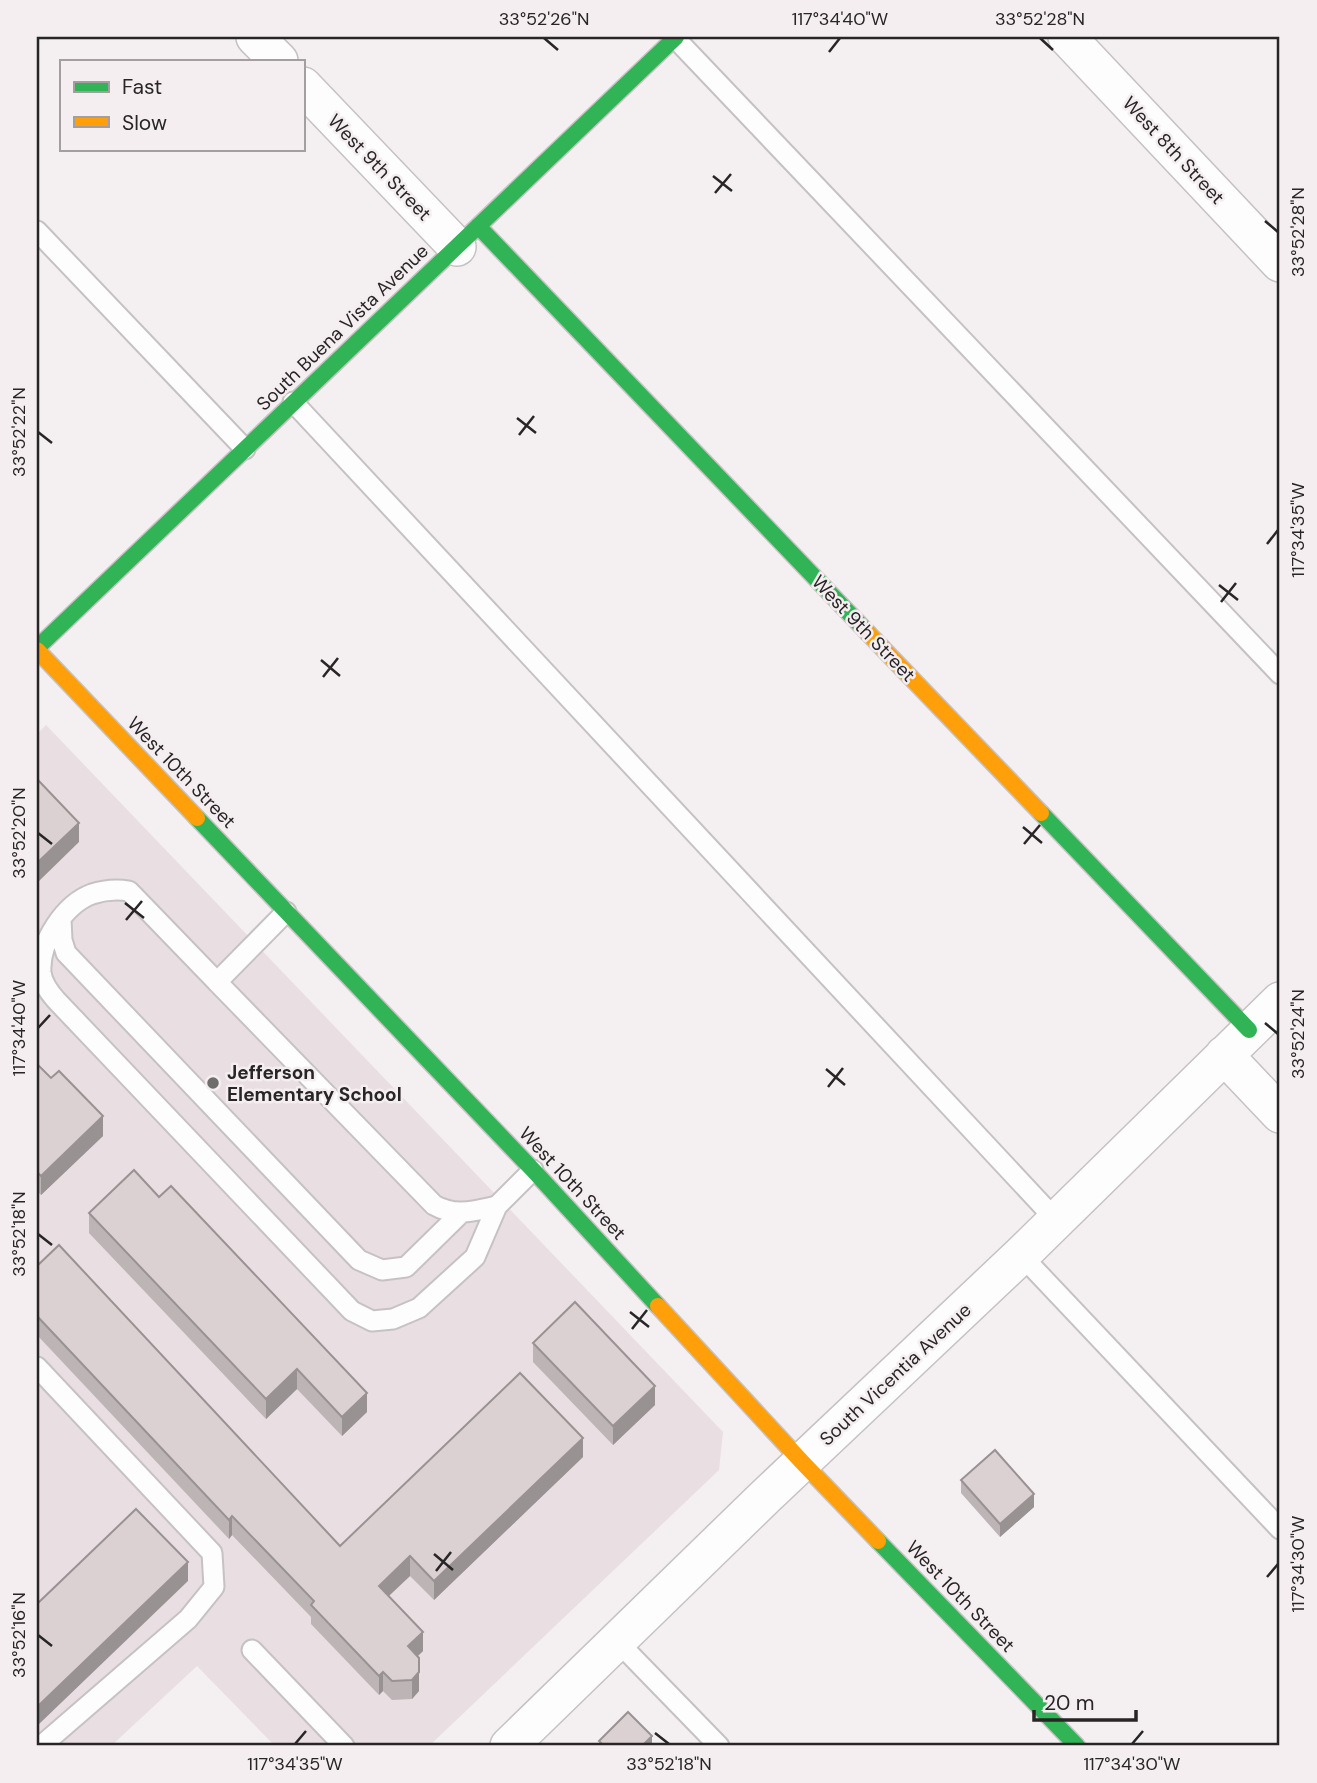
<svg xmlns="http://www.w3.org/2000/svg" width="1317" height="1783" font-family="'DM Sans',sans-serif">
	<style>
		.built { fill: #e9dee2 }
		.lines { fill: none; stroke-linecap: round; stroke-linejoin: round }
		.lane-casing { stroke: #c6c2c3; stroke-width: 23 }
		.street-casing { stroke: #c6c2c3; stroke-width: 40 }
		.fast-casing { stroke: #c6c2c3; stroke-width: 19 }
		.slow-casing { stroke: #c6c2c3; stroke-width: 19 }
		.lane { stroke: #fdfdfd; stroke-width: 19 }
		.street { stroke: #fdfdfd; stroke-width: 37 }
		.fast { stroke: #30b455; stroke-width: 16 }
		.slow { stroke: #ff9f0a; stroke-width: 16 }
		.wall { fill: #bcb4b5 }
		.shaded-wall { fill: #999293 }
		.building { fill: #dbd1d2; stroke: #999293; stroke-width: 2 }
		.ticks { fill: none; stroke: #272525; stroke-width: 2.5 }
		.poi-dot { fill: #6f6c6c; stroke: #f5eef0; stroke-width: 2.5 }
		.labels { text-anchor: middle; stroke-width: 5; stroke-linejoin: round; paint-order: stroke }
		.street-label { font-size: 19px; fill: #272525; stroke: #f5eef0 }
		.poi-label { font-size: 19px; font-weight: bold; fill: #272525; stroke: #f5eef0; text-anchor: start }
		.neatline { fill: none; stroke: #272525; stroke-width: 2.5 }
		.ticks-label { font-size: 18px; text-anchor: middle; fill: #272525 }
	</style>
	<rect width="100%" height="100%" fill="#f4eff1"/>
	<path class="built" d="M46 725 723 1432 719 1470 429 1746H275L197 1666 111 1746H37V734Z"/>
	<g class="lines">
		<defs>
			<path id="lane" d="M675 38 1280 674
				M37 231 245 449
				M293 402 1056 1220
				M286 912 217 982 129 891C117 889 104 890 92 894 65 904 39 942 41 972 42 983 49 992 56 1000L352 1311 372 1321 393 1319 419 1308 475 1257 497 1206 533 1170
				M61 918 62 940 66 953 359 1260 382 1270 406 1267 461 1213
				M217 982 434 1205C455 1217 474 1211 497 1206
				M1021 1255 1280 1529
				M37 1367 212 1553 214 1587 188 1619 41 1746
				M617 1641 719 1746
				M252 1650 344 1746"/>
			<path id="street" d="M255 37 279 61
				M1067 37 1280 263
				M303 86 457 247
				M1224 1055 1280 1114
				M509 1746 765 1497 1021 1255 1280 1001"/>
			<path id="fast" d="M478 226 868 633
				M37 648 676 37
				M1041 813 1249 1030
				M197 818 533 1170 658 1306
				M878 1541 1077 1746"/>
			<path id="slow" d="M868 633 1041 813
				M37 650 197 818
				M658 1306 802 1462 878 1541"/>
		</defs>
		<use href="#lane" class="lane-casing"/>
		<use href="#street" class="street-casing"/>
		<use href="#fast" class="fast-casing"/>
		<use href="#slow" class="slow-casing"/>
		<use href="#lane" class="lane"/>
		<use href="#street" class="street"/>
		<use href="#fast" class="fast"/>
		<use href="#slow" class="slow"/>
	</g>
	<path class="wall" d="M37 1064 103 1136 41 1195 37 1191Z
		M89 1213 367 1412 342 1436 297 1389 266 1419 89 1233Z
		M37 1266 340 1546 583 1457 434 1600 410 1576 389 1596 423 1651 418 1656 419 1691 412 1699 392 1700 383 1691 379 1695 311 1624V1617L232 1535 229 1539 37 1335Z
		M533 1343 655 1405 613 1445 533 1362Z
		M961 1480 1034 1507 1000 1537 961 1493Z"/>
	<path class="shaded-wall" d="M79 823V842L37 883V863Z
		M103 1116V1136L41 1195V1176Z
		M297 1369V1389L266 1419V1399Z
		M655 1386V1405L613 1445V1426Z
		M367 1393V1412L342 1436V1417Z
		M583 1438V1457L434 1600V1581Z
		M1034 1494V1507L1000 1537V1524Z
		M232 1516V1535L229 1539V1520Z
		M410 1556V1576L379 1605V1586Z
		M188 1562V1581L37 1726V1707Z
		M423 1632V1651L408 1665V1646Z
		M419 1658V1691L412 1699V1680Z
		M383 1672V1691L379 1695V1676Z
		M652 1736V1746H642Z"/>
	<path class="building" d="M37 779 79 823 37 863Z
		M37 1064 51 1078 59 1071 103 1116 41 1176 37 1172Z
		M134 1170 159 1197 171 1186 367 1393 342 1417 297 1369 266 1399 89 1213Z
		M59 1245 340 1546 520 1373 583 1438 434 1581 410 1556 379 1586 423 1632 408 1646 419 1658V1672L412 1680 392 1681 383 1672 379 1676 311 1605 314 1601 232 1516 229 1520 37 1316V1266Z
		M575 1302 655 1386 613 1426 533 1343Z
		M995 1450 1034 1494 1000 1524 961 1480Z
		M136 1509 188 1562 37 1707V1604Z
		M628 1712 652 1736 642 1746H604L599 1741Z"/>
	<path class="ticks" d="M544 38 558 50M1040 38 1053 50M829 52 840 38M713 176 732 191M715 193 731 174M1265 221 1278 232M517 418 536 433M38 432 52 443M519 435 534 416M1267 544 1278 530M1219 585 1238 600M1221 602 1236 583M321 660 340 676M323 677 338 658M1023 827 1042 843M38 833 52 844M1024 844 1040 825M125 903 144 918M126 920 142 901M1265 1023 1278 1034M38 1028 50 1015M826 1069 845 1085M828 1087 843 1068M38 1234 52 1245M630 1312 649 1327M632 1329 647 1310M434 1554 453 1570M436 1571 451 1552M1267 1577 1278 1564M38 1635 52 1646M655 1733 669 1744M295 1744 306 1731M1132 1744 1143 1731"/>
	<circle class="poi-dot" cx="213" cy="1083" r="7"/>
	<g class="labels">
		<g class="street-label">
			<text transform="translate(1174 150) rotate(47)" y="7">West 8th Street</text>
			<text transform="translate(380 167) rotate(46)" y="7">West 9th Street</text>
			<text transform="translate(342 327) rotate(-44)" y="7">South Buena Vista Avenue</text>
			<text transform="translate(864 628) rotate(46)" y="7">West 9th Street</text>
			<text transform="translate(182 772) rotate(46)" y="7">West 10th Street</text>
			<text transform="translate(573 1183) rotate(47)" y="7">West 10th Street</text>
			<text transform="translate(895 1374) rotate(-43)" y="7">South Vicentia Avenue</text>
			<text transform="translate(961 1596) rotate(46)" y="7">West 10th Street</text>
		</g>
		<g class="poi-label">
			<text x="227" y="1079">Jefferson<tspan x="227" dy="22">Elementary School</tspan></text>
		</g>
	</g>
	<rect width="1317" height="1783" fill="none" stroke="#f5eef0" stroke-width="77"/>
	<rect x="60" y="60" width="245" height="91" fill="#f5eef0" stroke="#a39e9f" stroke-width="2"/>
	<rect x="74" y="82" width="35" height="10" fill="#30b455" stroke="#a39e9f" stroke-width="2"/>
	<text x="122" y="94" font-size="21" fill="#272525">Fast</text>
	<rect x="74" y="117" width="35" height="10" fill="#ff9f0a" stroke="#a39e9f" stroke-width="2"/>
	<text x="122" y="130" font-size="21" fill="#272525">Slow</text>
	<path d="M1034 1710v10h102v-10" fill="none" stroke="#272525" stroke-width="3.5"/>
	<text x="1044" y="1710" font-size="21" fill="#272525" stroke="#f5eef0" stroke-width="5" paint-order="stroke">20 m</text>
	<rect x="38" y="38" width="1240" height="1706" class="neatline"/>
	<g class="ticks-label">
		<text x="544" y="25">33°52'26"N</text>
		<text x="840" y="25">117°34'40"W</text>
		<text x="1040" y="25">33°52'28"N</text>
		<text transform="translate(1298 232) rotate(-90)" y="6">33°52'28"N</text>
		<text transform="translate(19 432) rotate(-90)" y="6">33°52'22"N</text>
		<text transform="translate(1298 530) rotate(-90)" y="6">117°34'35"W</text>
		<text transform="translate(19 833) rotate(-90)" y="6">33°52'20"N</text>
		<text transform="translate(19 1028) rotate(-90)" y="6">117°34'40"W</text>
		<text transform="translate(1298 1034) rotate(-90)" y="6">33°52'24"N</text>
		<text transform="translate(19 1234) rotate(-90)" y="6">33°52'18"N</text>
		<text transform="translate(1298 1564) rotate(-90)" y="6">117°34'30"W</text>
		<text transform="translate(19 1635) rotate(-90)" y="6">33°52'16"N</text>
		<text x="295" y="1770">117°34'35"W</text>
		<text x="669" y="1770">33°52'18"N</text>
		<text x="1132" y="1770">117°34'30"W</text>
	</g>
</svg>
